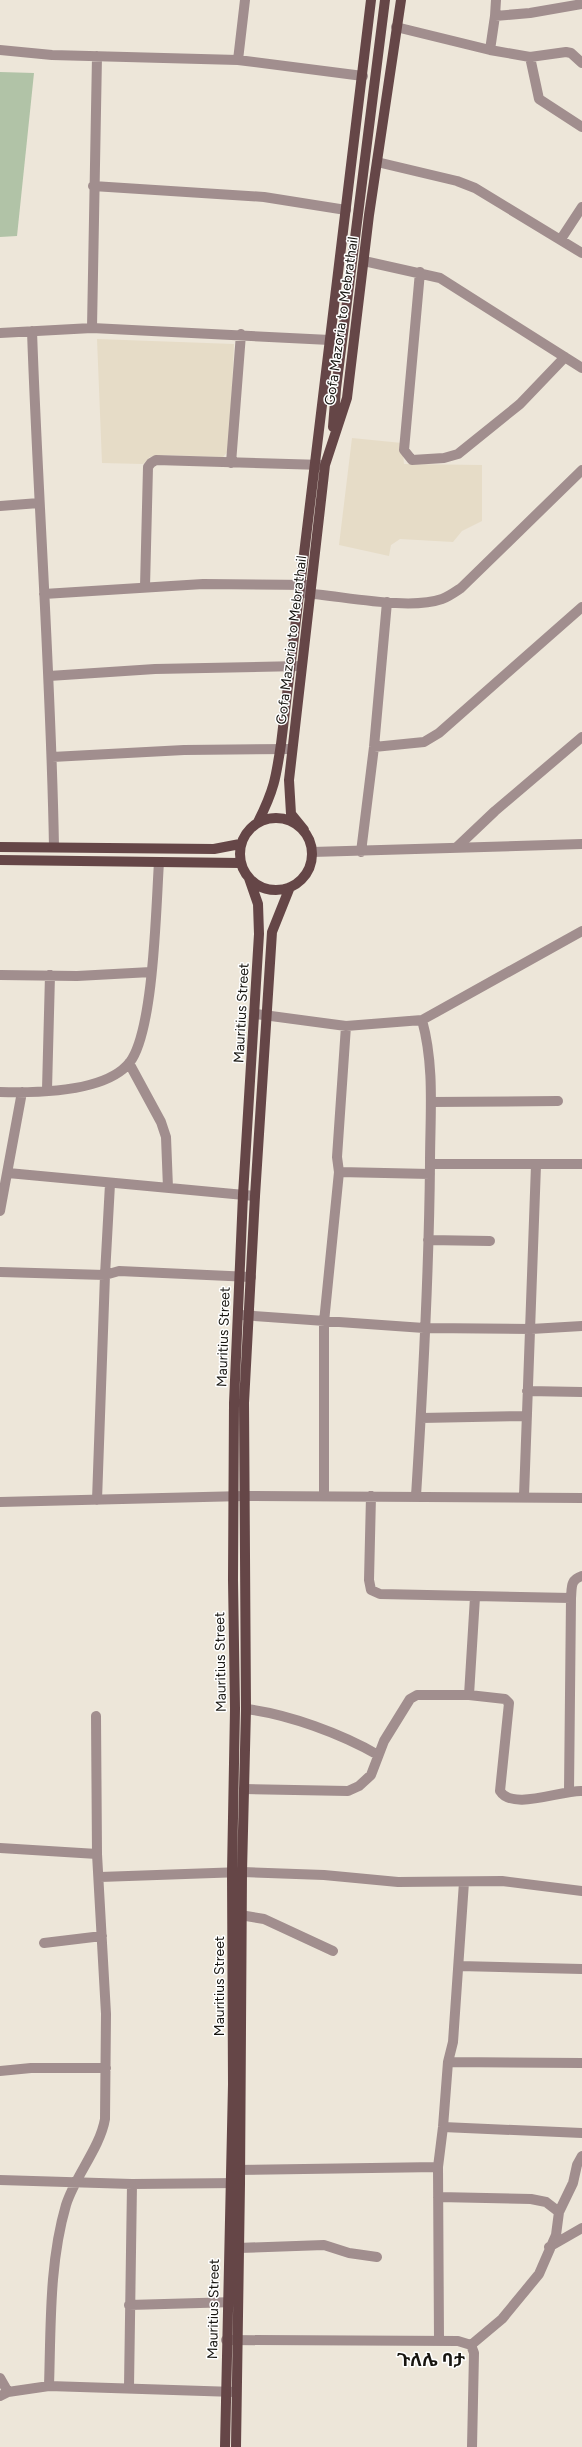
<svg xmlns="http://www.w3.org/2000/svg" width="582" height="2447" font-family="Figtree,'Noto Sans Ethiopic',sans-serif">
	<style>
		.education { fill: #e6dcc7 }
		.green { fill: #b1c3a7 }
		.lines { fill: none; stroke-linecap: round; stroke-linejoin: round }
		.minor { stroke: #a18e8e; stroke-width: 10 }
		.major { stroke: #654647; stroke-width: 10 }
		.labels { text-anchor: middle; stroke-width: 3; stroke-linejoin: round; paint-order: stroke }
		.street-label { font-size: 14px; fill: #171510; stroke: #fff }
		.district-label { font-size: 18px; font-weight: bold; fill: #171510; stroke: #fff }
	</style>
	<rect width="100%" height="100%" fill="#ede6d9"/>
	<path class="education" d="M97 339 234 344 229 450 223 457 163 455 150 457 143 464 102 463Z
		M352 438 402 443 404 464 482 465V521L462 531 453 542 400 539 391 545 389 556 339 545Z"/>
	<path class="green" d="M0 72 34 73 17 236 0 237Z"/>
	<g class="lines">
		<path class="minor" d="M496 0 495 16 530 13 582 4
			M396 27 490 50 530 57 539 99 582 127
			M0 50 52 55 238 60 363 76
			M490 50 495 16
			M530 57 566 52 571 53 582 63
			M238 60 245 0
			M377 162 457 181 475 188 582 253
			M93 186 264 197 346 210
			M561 239 582 207
			M364 261 440 278 582 368
			M420 272 404 450 412 460 444 458 458 454 520 404 565 357
			M92 328 97 56
			M32 331C38 503 51 675 54 847
			M0 333 92 328 330 340
			M231 463 241 334
			M0 506 39 503
			M145 587 148 467 151 463 156 460 323 465
			M302 593C339 595 408 611 442 599 448 597 455 592 461 588L582 470
			M44 594 203 584 311 585
			M49 676 155 669 301 666
			M374 747 424 742 439 733 582 607
			M52 757 184 750 292 749
			M456 848 495 811 582 737
			M312 852 582 844
			M361 852 374 747 387 602
			M0 975 77 976 151 972
			M256 1014 346 1026 422 1020 582 931
			M129 1063 161 1122 166 1137 168 1188
			M47 1090 50 975
			M0 1092C35 1093 106 1093 130 1062 154 1030 156 906 159 862
			M431 1102 558 1101
			M430 1164H582
			M339 1172 430 1174
			M8 1173 255 1196
			M0 1211 22 1092
			M428 1240 490 1241
			M0 1272 105 1275 119 1271 251 1277
			M241 1315 424 1328 531 1329 582 1326
			M527 1391 582 1392
			M421 1418 527 1416
			M324 1495V1322L339 1172 337 1157 346 1026
			M371 1496 369 1580 371 1590 380 1594 571 1598
			M416 1496C423 1385 429 1274 430 1164 430 1115 435 1067 422 1020
			M524 1496 536 1165
			M97 1500 105 1275 110 1184
			M0 1502 244 1496 582 1498
			M469 1695 475 1597
			M246 1709C288 1714 342 1734 378 1755
			M244 1789 348 1791 359 1786 371 1775 384 1741 410 1699 417 1695H469L505 1699 509 1703 500 1791C512 1811 561 1790 582 1791
			M569 1791 571 1598C572 1587 570 1580 582 1576
			M0 1848 97 1854
			M100 1877 242 1872 324 1875 398 1882 502 1881 582 1891
			M234 1914 264 1919 333 1951
			M44 1943 102 1936
			M459 1966 582 1969
			M448 2062 582 2063
			M0 2071 31 2068H106
			M443 2127 582 2133
			M232 2170 438 2167
			M0 2180 132 2184 238 2183
			M438 2197 531 2199 546 2202 559 2212
			M549 2247 582 2228
			M238 2248 324 2245 349 2253 377 2257
			M129 2305 235 2302
			M226 2340 458 2341 471 2345
			M439 2341 438 2167 443 2127 448 2062 453 2042 464 1882
			M471 2345 502 2319 539 2274 556 2235 559 2212 573 2183 577 2165 582 2156
			M471 2345 474 2353 472 2447
			M0 2378 8 2392
			M49 2386C51 2326 49 2263 66 2205 75 2176 100 2148 105 2119L106 2014 97 1854 96 1716
			M129 2387 132 2184
			M0 2396 8 2392 49 2386 235 2392"/>
		<path class="major" d="M333 427 336 389 385 0
			M240 854a36 36 0 1 1 72 0a36 36 0 1 1-72 0Z
			M258 822C274 790 276 778 281 744L371 0
			M304 830 291 814 289 780 325 465 347 398 369 215 401 0
			M0 847 214 849 240 844
			M0 860 240 863
			M225 2447 233 2084 232 1872 235 1709 233 1580 234 1403 243 1195 259 934 258 904 249 878
			M236 2447 240 2184 242 1872 246 1709 244 1403 255 1196 272 932 290 887"/>
	</g>
	<g class="labels">
		<g class="street-label">
			<text transform="translate(341 321) rotate(-82)" y="5">Gofa Mazoria to Mebrathail</text>
			<text transform="translate(291 640) rotate(-83)" y="5">Gofa Mazoria to Mebrathail</text>
			<text transform="translate(241 1013) rotate(-87)" y="5">Mauritius Street</text>
			<text transform="translate(223 1337) rotate(-88)" y="5">Mauritius Street</text>
			<text transform="translate(220 1662) rotate(-91)" y="5">Mauritius Street</text>
			<text transform="translate(219 1986) rotate(-90)" y="5">Mauritius Street</text>
			<text transform="translate(213 2309) rotate(-89)" y="5">Mauritius Street</text>
		</g>
		<g class="district-label">
			<text x="431" y="2366">ጉለሌ ባታ</text>
		</g>
	</g>
</svg>
